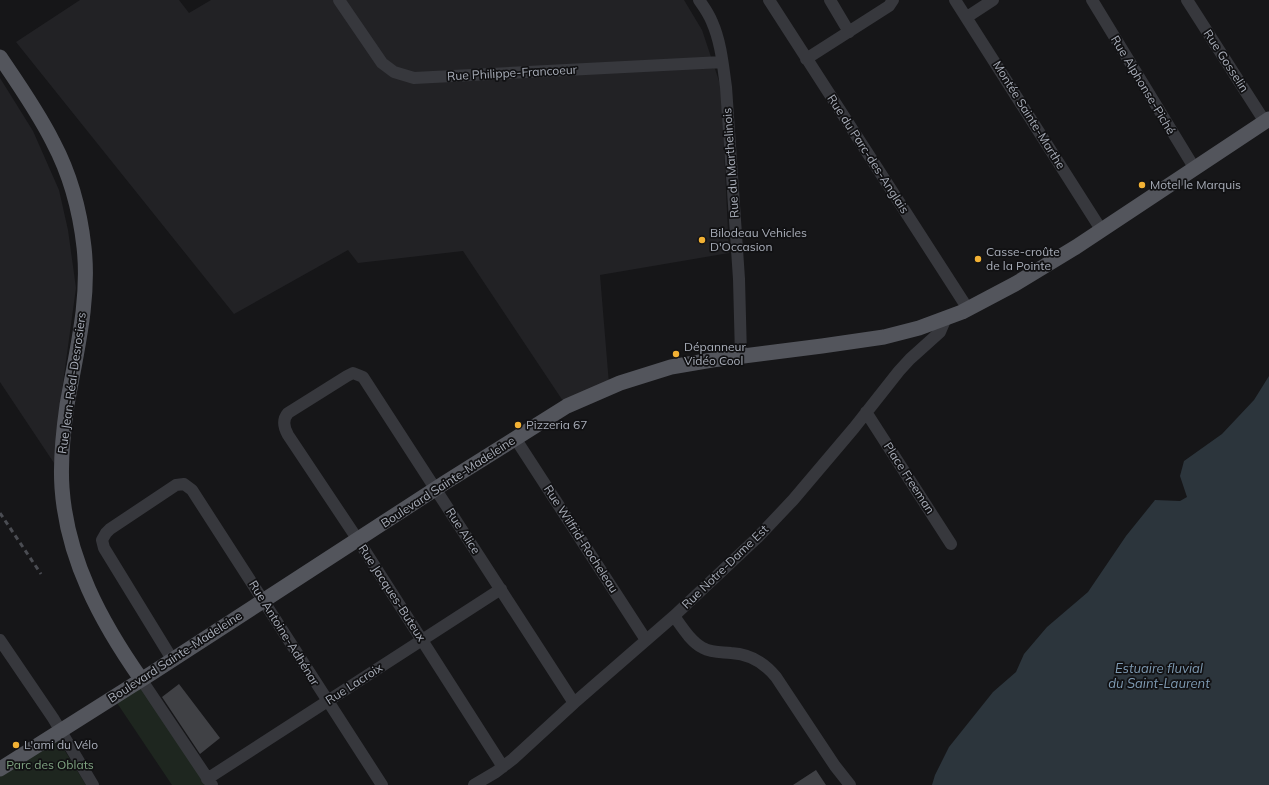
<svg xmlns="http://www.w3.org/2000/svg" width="1269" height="785" font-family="Mulish,sans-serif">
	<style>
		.built { fill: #222225 }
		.green { fill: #1e261f }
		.water { fill: #2c353c }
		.building { fill: #404145 }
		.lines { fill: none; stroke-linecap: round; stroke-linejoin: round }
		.minor { stroke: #37383d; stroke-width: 12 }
		.major { stroke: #53555c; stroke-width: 15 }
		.rail { stroke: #4a4c52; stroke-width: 3; stroke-dasharray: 5 4; stroke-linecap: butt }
		.poi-dot { fill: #f2b134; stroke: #111113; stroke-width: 1.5 }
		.labels { text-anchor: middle; stroke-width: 3.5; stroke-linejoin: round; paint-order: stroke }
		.street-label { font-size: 12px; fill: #a8adb8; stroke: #111113 }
		.poi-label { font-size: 12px; fill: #a8adb8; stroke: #111113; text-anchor: start }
		.park-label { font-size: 12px; fill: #7fa381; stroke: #111113 }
		.water-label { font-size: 13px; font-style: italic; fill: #7f9bb3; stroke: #111113 }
	</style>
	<rect width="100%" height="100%" fill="#161618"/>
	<path class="built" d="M80 0H179L189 13 211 0H684L702 30 721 87 729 253 600 275 609 384 565 404 463 251 358 263 348 250 234 314 16 42Z
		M0 78 33 131 59 190 68 230 76 288 59 412 54 463 0 382Z"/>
	<path class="green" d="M141 684 208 785H172L115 700Z
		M57 738 86 785H0V774Z"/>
	<path class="water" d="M1269 376V785H932L935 775 949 747 993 692 1016 672 1024 654 1047 627 1088 592 1126 536 1155 500 1180 501 1187 497 1180 476 1184 461 1222 434 1254 400Z"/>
	<path class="building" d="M179 684 220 738 200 754 162 697Z
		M816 770 826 785H793Z"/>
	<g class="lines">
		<path class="minor" d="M339 0 382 63 394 72 414 78 722 62
			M699 0C704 7 709 14 712 22 721 42 723 66 726 87L739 279 741 356
			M769 0 968 309
			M830 0 849 32
			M955 0 1102 231
			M1092 0 1195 169
			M1187 0 1265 122
			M967 17 993 0
			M806 59 889 6 893 0
			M866 412 951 544
			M515 438 646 640
			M674 616C682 627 691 642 703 648 712 653 721 652 731 653 750 654 764 662 776 677L835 766 850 785
			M0 640 53 718 93 785
			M172 659 104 548 102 540 106 533 110 529 176 485 184 484 192 490 382 785
			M141 679 212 785
			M503 767 358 540 288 435C284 428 282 420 288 413L347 376 353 373 363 377 574 703
			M207 779 501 589
			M474 785 496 772 513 759 574 703 674 616 757 538 793 500 854 428 899 371 910 359 940 332 946 318"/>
		<path class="major" d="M0 57C19 85 38 112 53 142 70 174 80 211 84 247 90 300 76 353 67 405 63 433 60 460 62 488 67 559 101 622 141 679
			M0 769 152 673 446 482 567 406 620 383 671 367 712 360 822 346 884 337 919 328 962 312 1015 284 1076 247 1269 119"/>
		<path class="rail" d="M0 513 41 574"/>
	</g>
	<g class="poi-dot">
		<circle cx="1142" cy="185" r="4"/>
		<circle cx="702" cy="240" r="4"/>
		<circle cx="978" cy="259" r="4"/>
		<circle cx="676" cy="354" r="4"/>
		<circle cx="518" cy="425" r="4"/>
		<circle cx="16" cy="745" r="4"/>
	</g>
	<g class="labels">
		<g class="street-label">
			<text transform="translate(1226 61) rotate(57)" y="4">Rue Gosselin</text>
			<text transform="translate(512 73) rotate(-3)" y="4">Rue Philippe-Francoeur</text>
			<text transform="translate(1143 85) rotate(59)" y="4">Rue Alphonse-Piché</text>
			<text transform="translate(1029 115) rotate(58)" y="4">Montée Sainte-Marthe</text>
			<text transform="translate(868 154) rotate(57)" y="4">Rue du Parc-des-Anglais</text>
			<text transform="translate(731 163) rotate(-94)" y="4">Rue du Marthelinois</text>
			<text transform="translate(72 383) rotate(-82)" y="4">Rue Jean-Réal-Desrosiers</text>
			<text transform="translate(909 478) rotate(57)" y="4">Place Freeman</text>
			<text transform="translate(448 482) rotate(-33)" y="4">Boulevard Sainte-Madeleine</text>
			<text transform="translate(463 531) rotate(57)" y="4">Rue Alice</text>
			<text transform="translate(581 539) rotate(57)" y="4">Rue Wilfrid-Rocheleau</text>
			<text transform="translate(725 567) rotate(-44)" y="4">Rue Notre-Dame Est</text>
			<text transform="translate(392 593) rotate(57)" y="4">Rue Jacques-Buteux</text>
			<text transform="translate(284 633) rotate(58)" y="4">Rue Antoine-Adhénar</text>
			<text transform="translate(175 657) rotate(-33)" y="4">Boulevard Sainte-Madeleine</text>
			<text transform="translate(354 684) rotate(-33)" y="4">Rue Lacroix</text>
		</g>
		<g class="poi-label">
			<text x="1150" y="189">Motel le Marquis</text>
			<text x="710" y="237">Bilodeau Vehicles<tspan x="710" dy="14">D'Occasion</tspan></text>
			<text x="986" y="256">Casse-croûte<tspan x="986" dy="14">de la Pointe</tspan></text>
			<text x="684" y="351">Dépanneur<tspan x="684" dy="14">Vidéo Cool</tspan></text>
			<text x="526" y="429">Pizzeria 67</text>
			<text x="24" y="749">L'ami du Vélo</text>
		</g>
		<g class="park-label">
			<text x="50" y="769">Parc des Oblats</text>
		</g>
		<g class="water-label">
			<text x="1159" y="673">Estuaire fluvial<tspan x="1159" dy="15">du Saint-Laurent</tspan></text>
		</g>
	</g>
</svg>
